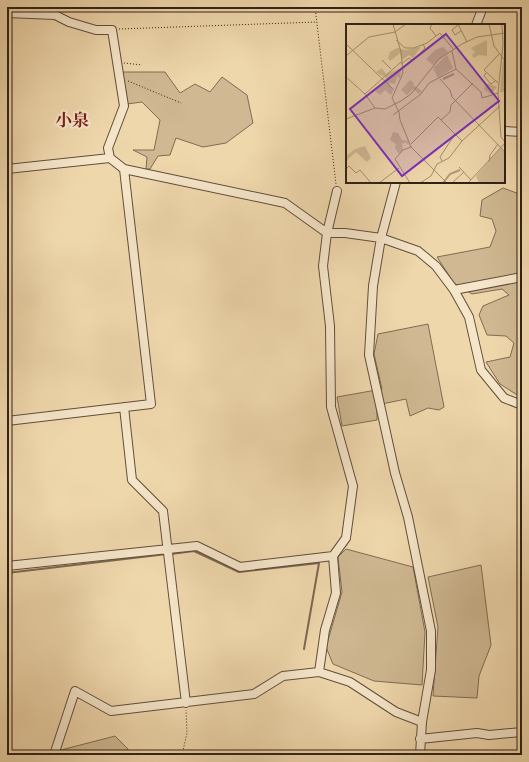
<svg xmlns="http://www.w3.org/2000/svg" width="529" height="762" font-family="Alegreya,'Noto Serif JP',serif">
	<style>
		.green { fill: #cfb892; stroke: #806c54 }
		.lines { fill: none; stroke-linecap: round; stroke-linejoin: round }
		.stream { stroke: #7c6951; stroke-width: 2 }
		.minor-casing { stroke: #604e3c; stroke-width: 10 }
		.path { stroke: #302116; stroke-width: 1; stroke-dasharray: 1 2; stroke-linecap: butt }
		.minor { stroke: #f5e5c9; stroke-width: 8 }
		.labels { text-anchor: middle; stroke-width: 4; stroke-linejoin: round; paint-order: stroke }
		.neighbourhood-label { font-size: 17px; font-weight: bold; fill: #7a1f14; stroke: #f5e5c9 }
		.inset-river { fill: none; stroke: #ae9979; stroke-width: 2 }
		.inset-road { fill: none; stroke: #a38e70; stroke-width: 1 }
		.view { fill: #7b2cbf; fill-opacity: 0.15; stroke: #7b2cbf; stroke-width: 2 }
		.inset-edge { fill: none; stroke: #302116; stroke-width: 2 }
	</style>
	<rect width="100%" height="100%" fill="#efd7ac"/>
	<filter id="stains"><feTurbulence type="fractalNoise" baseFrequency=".005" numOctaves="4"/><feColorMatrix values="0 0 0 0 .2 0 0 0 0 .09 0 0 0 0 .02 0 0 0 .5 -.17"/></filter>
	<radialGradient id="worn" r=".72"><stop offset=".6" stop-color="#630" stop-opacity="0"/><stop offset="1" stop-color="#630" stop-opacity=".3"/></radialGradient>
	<path class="green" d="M122 72H165L180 93 195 84 210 92 222 77 247 95 253 123 226 143 203 147 176 138 170 155 158 156 150 169H146L147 157 133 150H154L160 120 142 102 127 104Z
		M503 188 522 195V398L500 384 486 362 510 357 514 343 506 336 487 335 479 315 483 306 509 295 502 289 472 294 454 283 437 257 490 247 496 231 492 219 480 216 482 200Z
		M428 324 444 407 439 410 428 408 410 416 406 399 377 405V420L342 426 337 397 382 389 374 354 378 334Z
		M346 549 413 567 425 632 422 685 374 681 333 664 326 647 342 592 338 557Z
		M481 565 491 645 479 676 477 698 433 696 438 627 428 577Z
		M115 736 128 749V755H61V750Z"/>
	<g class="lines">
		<path class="stream" d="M171 554 194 551 239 572 319 563 304 649
			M7 573 167 554"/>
		<defs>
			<path id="minor" d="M7 13 55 15 69 22 96 30H112L124 106 108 148 110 158
				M476 25 483 7
				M504 131 522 132
				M7 169 110 158 124 169 285 203 327 233H345L381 238 418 251 436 266 454 290 469 317 481 370 504 398 522 405
				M396 182 381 238 373 286 369 355 395 473 408 517 431 631V670L422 722 420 755
				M454 290 522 277
				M124 407 132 480 163 511 186 703
				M7 421 151 404 124 169
				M522 447V454
				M7 566 197 546 240 567 333 556
				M319 672 325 630 336 593 333 556 346 538 353 486 331 407 330 326 323 266 327 233 337 191
				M420 739 477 733 489 735 522 732
				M54 755 75 691 111 711 254 694 283 676 319 672 350 682 396 712 422 722"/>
		</defs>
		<use href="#minor" class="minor-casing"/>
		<path class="path" d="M315 7 336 184
			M119 29 317 22
			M124 63 142 65
			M128 81 181 103
			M182 755 187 733 186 710"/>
		<use href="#minor" class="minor"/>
	</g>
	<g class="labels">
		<g class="neighbourhood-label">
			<text x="72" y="126">小泉</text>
		</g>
	</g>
	<g transform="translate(346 24)">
		<rect width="159" height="159" fill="#efd7ac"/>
		<path d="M141 16V32L133 31 128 34 126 31 129 28 125 24ZM75 23 67 34 63 31 56 36 54 29 44 37 42 34 44 28 51 24 60 26ZM97 23 102 28 87 41 80 35 89 26ZM101 31 107 44 92 54 87 44ZM157 36 159 39V72L158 68H154ZM36 44 40 50 55 44 54 55 51 52 49 60 43 59 47 67 45 71 39 66 34 71 29 67 40 54 30 48ZM64 56 68 59 67 61 76 67 73 70 67 65 61 71 55 66ZM142 59 151 63 145 70 138 65ZM47 108 52 109 56 116 63 117 62 121 60 118 56 120 57 126 53 130 49 124 50 120 44 116ZM19 122 25 134 21 138 10 128 0 137V132L9 125ZM154 124 159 128V159H133L130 152Z" fill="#cfb892"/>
		<path class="inset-river" d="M97 55 108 50M97 159 104 150 114 146"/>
		<path class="inset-road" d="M47 0 55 28 57 49 46 74 53 88 54 96 65 123 101 159M86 0 84 4 90 12M112 0 121 18M143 0 148 22 159 37M156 0 157 20 152 69 155 113 159 118M112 1 106 6 109 11 115 7M50 16 59 24H68L81 19 94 9 108 26M0 20 48 66M106 27 110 45 135 68 136 74 152 69M0 32 23 13 49 8 60 0M71 33 79 24 77 20M36 36 45 45M55 40 63 34 66 36 55 45M140 49 138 52 145 60 149 57M0 53 19 70 29 84M94 55 104 66 106 73 159 128M152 59 138 46 153 30M19 70 55 38M47 91 75 70 83 59 110 45M0 95 29 84 39 85 55 77 65 70 93 35 116 20 131 13 159 9M95 96 104 88 105 81 127 59M65 120 92 93 116 117M96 137 94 133 109 110M143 138 144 131 152 120M113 143 125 156M0 145 3 142 10 149 14 146 25 159M33 159 53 144M64 159 49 135 57 126 65 123M74 159 85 152 91 140 103 134 116 117 154 82M106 159 118 148M122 159 159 119"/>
		<path class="view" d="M100 10 153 77 56 152 4 85Z"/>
		<rect width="159" height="159" class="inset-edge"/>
	</g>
	<rect width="529" height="762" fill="none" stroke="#efd7ac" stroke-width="24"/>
	<rect x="8" y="8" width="513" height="746" fill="none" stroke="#302116" stroke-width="2"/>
	<rect x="12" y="12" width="505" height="738" fill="none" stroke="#302116"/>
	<rect width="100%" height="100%" filter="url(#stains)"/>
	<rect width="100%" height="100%" fill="url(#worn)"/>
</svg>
